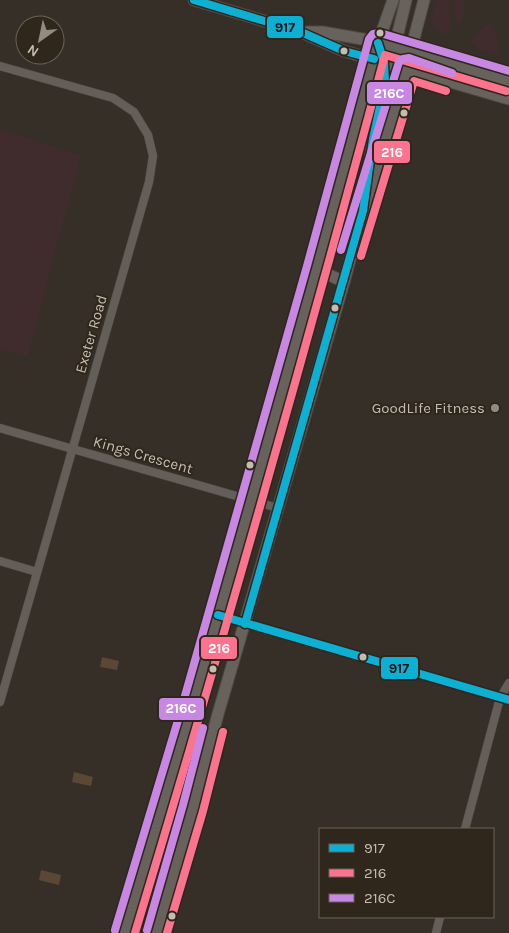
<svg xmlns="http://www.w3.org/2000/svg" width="509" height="933" font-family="Karla,sans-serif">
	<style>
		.green { fill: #402c2c }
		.water { fill: #5a4835 }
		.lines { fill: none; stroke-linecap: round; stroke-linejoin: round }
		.minor-casing { stroke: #504b46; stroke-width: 9 }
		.secondary-casing { stroke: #504b46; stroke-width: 13 }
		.minor { stroke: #635e58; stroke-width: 8 }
		.secondary { stroke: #68625c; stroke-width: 11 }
		.bus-1-casing { stroke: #2f261c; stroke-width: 11 }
		.bus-2-casing { stroke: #2f261c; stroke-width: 11 }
		.bus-3-casing { stroke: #2f261c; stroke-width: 11 }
		.bus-1 { stroke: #0dafd3; stroke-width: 8 }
		.bus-2 { stroke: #fc738d; stroke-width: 8 }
		.bus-3 { stroke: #c787e3; stroke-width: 8 }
		.bus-dot { fill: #c6bdb2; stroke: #2f261c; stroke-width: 2 }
		.poi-dot { fill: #938b82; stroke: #2f261c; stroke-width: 2 }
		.labels { text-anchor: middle; stroke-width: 4; stroke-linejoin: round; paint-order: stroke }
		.street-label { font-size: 15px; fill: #c6bdb2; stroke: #2f261c }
		.poi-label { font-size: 15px; fill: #c6bdb2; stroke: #2f261c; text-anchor: end }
		.line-badge { stroke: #2f261c; stroke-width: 2 }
		.badge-label { font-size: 14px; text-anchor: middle; font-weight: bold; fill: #fff }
		.pale-badge-label { font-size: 14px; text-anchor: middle; font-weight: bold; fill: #111 }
	</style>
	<rect width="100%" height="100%" fill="#352f28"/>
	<path class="green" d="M436 0H449V16L453 29 443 36 430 22Z
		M455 0H464C466 10 464 16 459 25 454 16 453 10 455 0Z
		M490 23 498 38V55L481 50 469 41Z
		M0 129 81 155 27 357 0 350Z"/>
	<path class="water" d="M102 657 119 661 117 670 100 667Z
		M74 772 93 777 91 786 72 782Z
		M41 870 61 875 59 885 39 880Z"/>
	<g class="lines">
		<defs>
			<path id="minor" d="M0 66 113 98 134 112 148 135 153 156 149 182 0 702
				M0 428 278 508
				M0 561 37 572
				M218 615 245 624 509 700
				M465 829 500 698 509 683
				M436 933 440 917"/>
			<path id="secondary" d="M194 0 301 32 344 51 509 99
				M307 32H322L368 40 509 81
				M399 55 398 33 406 0
				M367 182 373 139 385 83 382 55
				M317 269 344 282
				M165 798 193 808
				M125 933 189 720 317 269 378 43 393 0
				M157 933 193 808 218 714 344 282 363 211 401 88 424 0"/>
		</defs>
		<use href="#minor" class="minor-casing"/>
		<use href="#secondary" class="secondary-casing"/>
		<use href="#minor" class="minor"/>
		<use href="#secondary" class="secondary"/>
		<defs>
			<path id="bus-1" d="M194 0 301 32 344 51 374 59
				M218 615 509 700
				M245 624 363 211 373 139 385 83 384 62 378 43"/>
			<path id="bus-2" d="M361 256 414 81 446 91
				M135 933C223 642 306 349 385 55L506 91
				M167 933 203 811 223 732"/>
			<path id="bus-3" d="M341 250 399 62 403 59 409 58 452 73
				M115 930 179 717 307 266 369 39 373 34 380 33 509 71
				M147 930 183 805 203 728"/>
		</defs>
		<use href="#bus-1" class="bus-1-casing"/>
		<use href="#bus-2" class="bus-2-casing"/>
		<use href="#bus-3" class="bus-3-casing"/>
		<use href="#bus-1" class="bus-1"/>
		<use href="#bus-2" class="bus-2"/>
		<use href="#bus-3" class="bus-3"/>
	</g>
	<g class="bus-dot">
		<circle cx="380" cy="33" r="4.5"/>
		<circle cx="344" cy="51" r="4.5"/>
		<circle cx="404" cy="113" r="4.5"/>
		<circle cx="335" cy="308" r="4.5"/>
		<circle cx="250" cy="465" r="4.5"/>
		<circle cx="363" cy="657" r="4.5"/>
		<circle cx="213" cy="669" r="4.5"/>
		<circle cx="172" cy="916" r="4.5"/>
	</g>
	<circle class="poi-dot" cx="495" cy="408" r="5"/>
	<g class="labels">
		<g class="street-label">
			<text transform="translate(91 334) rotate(-74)" y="5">Exeter Road</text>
			<text transform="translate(143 455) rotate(16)" y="5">Kings Crescent</text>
		</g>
		<g class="poi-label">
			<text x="485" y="413">GoodLife Fitness</text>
		</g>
	</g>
	<g class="line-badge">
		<rect x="266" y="15" width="38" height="24" rx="5" fill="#0dafd3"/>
		<rect x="366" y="81" width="47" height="24" rx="5" fill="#c787e3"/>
		<rect x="373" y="140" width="38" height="24" rx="5" fill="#fc738d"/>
		<rect x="200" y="636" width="38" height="24" rx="5" fill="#fc738d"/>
		<rect x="380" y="656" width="39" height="24" rx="5" fill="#0dafd3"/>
		<rect x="158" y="697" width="47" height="24" rx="5" fill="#c787e3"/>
	</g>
	<g class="badge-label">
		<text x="389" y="98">216C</text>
		<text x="392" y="157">216</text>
		<text x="219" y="653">216</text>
		<text x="181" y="713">216C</text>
	</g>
	<g class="pale-badge-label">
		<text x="285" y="32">917</text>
		<text x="399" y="673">917</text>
	</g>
	<rect x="319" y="828" width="175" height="90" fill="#2f261c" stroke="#6b6258"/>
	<rect x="329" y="844" width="25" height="8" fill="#0dafd3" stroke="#6b6258"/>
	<text x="364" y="853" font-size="15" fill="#c6bdb2">917</text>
	<rect x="329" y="869" width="25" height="8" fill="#fc738d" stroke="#6b6258"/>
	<text x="364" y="878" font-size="15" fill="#c6bdb2">216</text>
	<rect x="329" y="894" width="25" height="8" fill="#c787e3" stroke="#6b6258"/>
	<text x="364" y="903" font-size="15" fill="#c6bdb2">216C</text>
	<g transform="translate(40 40) rotate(213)"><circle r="24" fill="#2f261c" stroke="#6b6258"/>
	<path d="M0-4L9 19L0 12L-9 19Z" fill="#938b82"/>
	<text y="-8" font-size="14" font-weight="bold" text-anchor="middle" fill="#c6bdb2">N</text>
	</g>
</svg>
